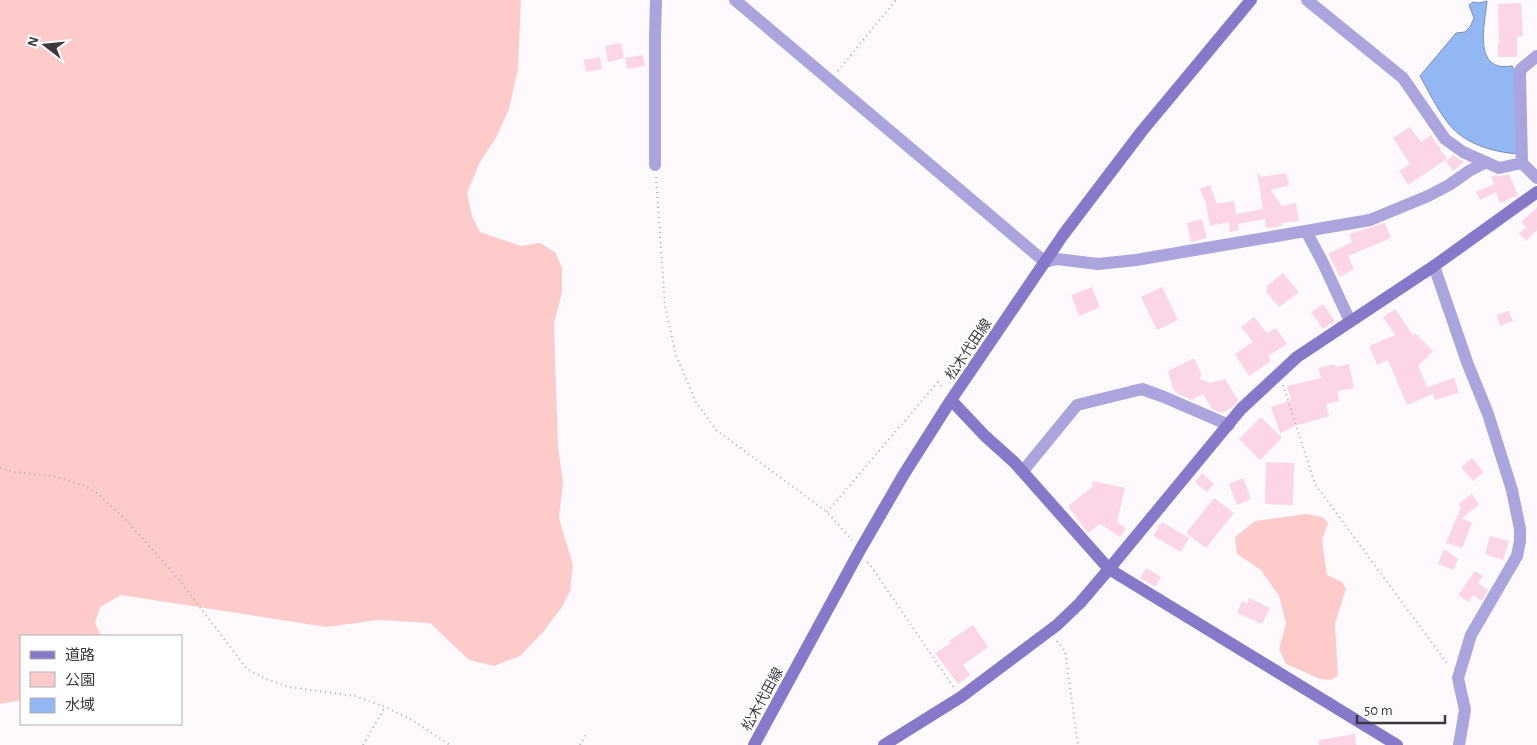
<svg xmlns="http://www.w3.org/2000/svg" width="1537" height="745" font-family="'Alegreya Sans','Noto Sans JP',sans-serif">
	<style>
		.green { fill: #fdccca }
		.water { fill: #92b7f2; stroke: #7891bc }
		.building { fill: #fcd6e6 }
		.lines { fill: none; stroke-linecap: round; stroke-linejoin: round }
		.path { stroke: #b1acb1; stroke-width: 2; stroke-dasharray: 1 4; stroke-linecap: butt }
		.street { stroke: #aca4dc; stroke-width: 12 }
		.secondary { stroke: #8778ca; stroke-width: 12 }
		.labels { text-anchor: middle; stroke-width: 5; stroke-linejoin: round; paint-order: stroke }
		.street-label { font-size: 14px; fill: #3d373e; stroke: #fff }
	</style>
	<rect width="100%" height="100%" fill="#fdf9fd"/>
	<path class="green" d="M0 0H521L518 69 509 109 496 138 480 162 467 193 472 216 480 232 521 246 540 243 555 252 562 268V292L554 324 558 447 563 482 559 518 573 565 570 591 562 607 543 632 520 656 494 666 469 660 430 623 379 620 326 627 121 595 100 607 95 623 101 636H21V700L0 704Z
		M1306 514 1323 517 1328 523 1322 540 1327 575 1342 582 1346 589 1335 623 1338 676 1330 680 1320 679 1286 664 1279 649 1286 623 1279 596 1261 570 1237 554 1235 537 1255 521Z"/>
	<path class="water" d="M1487 1C1485 24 1472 73 1512 66L1516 72 1518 154C1493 152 1464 144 1448 123 1437 109 1429 92 1420 76L1456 33 1465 32 1470 27 1474 18 1469 5 1473 2 1479 3Z"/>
	<path class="building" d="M1521 3 1523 36 1517 37V57H1498V44H1499L1498 4Z
		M621 43 624 58 608 62 605 46Z
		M643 55 645 66 627 69 625 58Z
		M600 57 602 69 586 72 584 60Z
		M1410 127 1421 142 1431 135 1447 159 1408 185 1399 171 1410 164 1393 138Z
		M1453 155 1464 162 1453 171 1446 161Z
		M1257 171 1261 177 1286 173 1289 185 1271 190 1282 206 1296 203 1299 221 1281 223 1282 226 1266 228 1265 219 1238 224 1239 230 1230 232 1229 222 1210 226 1205 200H1204L1200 189 1210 185 1217 204 1234 201 1236 214 1263 209Z
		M1509 174 1518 195 1500 203 1496 192 1480 200 1476 192 1494 184 1491 177 1494 175 1500 176Z
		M1537 207V230L1526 241 1519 233 1526 227 1521 222Z
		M1202 219 1207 238 1191 242 1187 223Z
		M1385 223 1391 238 1348 256 1354 269 1340 277 1328 254 1352 242 1349 234Z
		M1283 273 1299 292 1279 307 1266 292 1267 286Z
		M1092 287 1100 307 1079 316 1071 295Z
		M1162 287 1178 320 1157 330 1141 297Z
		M1323 304 1335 321 1323 329 1311 312Z
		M1395 309 1413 335 1415 333 1433 351 1418 366 1427 387 1454 378 1459 393 1435 400 1433 394 1407 405 1388 360 1377 365 1369 346 1395 335 1383 317Z
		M1509 311 1513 321 1500 326 1497 315Z
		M1254 317 1267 333 1276 328 1287 344 1268 356 1271 361 1249 376 1235 354 1253 342 1241 327Z
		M1194 358 1201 373 1200 379 1210 383 1225 379 1238 400 1233 407 1222 413 1212 409 1203 394 1192 400 1178 394 1173 389 1168 371Z
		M1335 364 1336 367 1349 364 1354 388 1337 391 1339 401 1326 404 1329 416 1292 427V428L1280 433 1271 407 1291 400 1287 386 1321 378 1318 368Z
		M1261 417 1282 438 1260 460 1239 439Z
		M1472 458 1484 472 1473 481 1461 467Z
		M1266 462 1294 463 1293 505 1265 504Z
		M1202 473 1214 484 1207 492 1195 482Z
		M1243 478 1251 499 1237 505 1229 484Z
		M1093 481 1125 488 1117 522 1126 528 1120 537 1100 524 1088 533 1068 506 1092 487Z
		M1472 494 1479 505 1462 518 1472 523 1462 548 1446 543 1461 507 1458 504Z
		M1214 498 1234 513 1206 548 1186 533Z
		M1162 522 1189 538 1181 552 1153 536Z
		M1490 536 1509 541 1503 560 1485 554Z
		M1444 549 1458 559 1454 570 1438 564Z
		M1146 568 1161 577 1155 587 1140 578Z
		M1475 571 1483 576 1478 583 1488 590 1482 601 1473 595 1469 602 1458 595Z
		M1249 598 1270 608 1262 624 1237 613 1242 601 1247 604Z
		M973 625 988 647 963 665 970 675 958 684 935 653 951 643 949 641Z
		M1355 734 1356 745H1319V740Z"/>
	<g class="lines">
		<path class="path" d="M838 71 896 0
			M656 177 665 306 676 355 696 402 716 430 827 512 852 540
			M1283 385 1315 484 1449 666
			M0 468 14 472 52 476 85 486 98 494 126 520 177 577 247 669 266 679 289 687 355 696 385 707 412 720 450 745
			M827 512 938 382 943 389
			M868 562 954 688
			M1057 641 1065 651 1078 745
			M363 745 385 707
			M580 745 587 733"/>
		<path class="street" d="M735 0 1045 262 1057 259 1098 264 1136 260 1370 220 1428 196 1449 185 1469 171 1486 162
			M1307 0 1403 78 1445 139 1463 152 1499 168 1522 163
			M1537 56 1521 69 1520 75 1522 163 1537 178
			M655 165V37L656 0
			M1306 231 1323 263 1350 321
			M1434 266 1467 362 1488 414 1512 490 1520 529V541L1517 556 1471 635 1458 678 1465 710 1459 745
			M1023 471 1077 405 1142 389 1164 397 1229 425"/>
		<path class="secondary" d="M951 400 985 436 1014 462 1109 569 1397 745
			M754 745 860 550 904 474 951 400 1063 235 1142 131 1251 0
			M884 745 961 697 1057 625 1080 603 1109 569 1241 409 1297 357 1434 266 1537 192"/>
	</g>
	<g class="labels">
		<g class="street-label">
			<text transform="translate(968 349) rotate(-56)" y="5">松木代田線</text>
			<text transform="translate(762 699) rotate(-61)" y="5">松木代田線</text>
		</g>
	</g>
	<rect x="20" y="635" width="162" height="90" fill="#ffffff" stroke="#b1afb2"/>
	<rect x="30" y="651" width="25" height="8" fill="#8778ca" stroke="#b1afb2"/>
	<text x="65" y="660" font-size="15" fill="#3d373e">道路</text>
	<rect x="30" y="672" width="25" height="15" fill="#fdccca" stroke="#b1afb2"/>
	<text x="65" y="685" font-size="15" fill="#3d373e">公園</text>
	<rect x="30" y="698" width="25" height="15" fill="#92b7f2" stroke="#b1afb2"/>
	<text x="65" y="710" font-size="15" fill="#3d373e">水域</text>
	<g transform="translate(45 45) rotate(286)" stroke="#ffffff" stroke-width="4" paint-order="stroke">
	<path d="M0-4L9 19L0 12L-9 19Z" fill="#3d373e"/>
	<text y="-8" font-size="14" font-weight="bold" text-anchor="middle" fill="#3d373e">N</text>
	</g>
	<path d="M1357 715v8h88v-8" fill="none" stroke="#3d373e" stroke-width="2.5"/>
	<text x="1364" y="715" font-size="15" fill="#3d373e" stroke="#ffffff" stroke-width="4" paint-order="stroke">50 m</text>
</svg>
